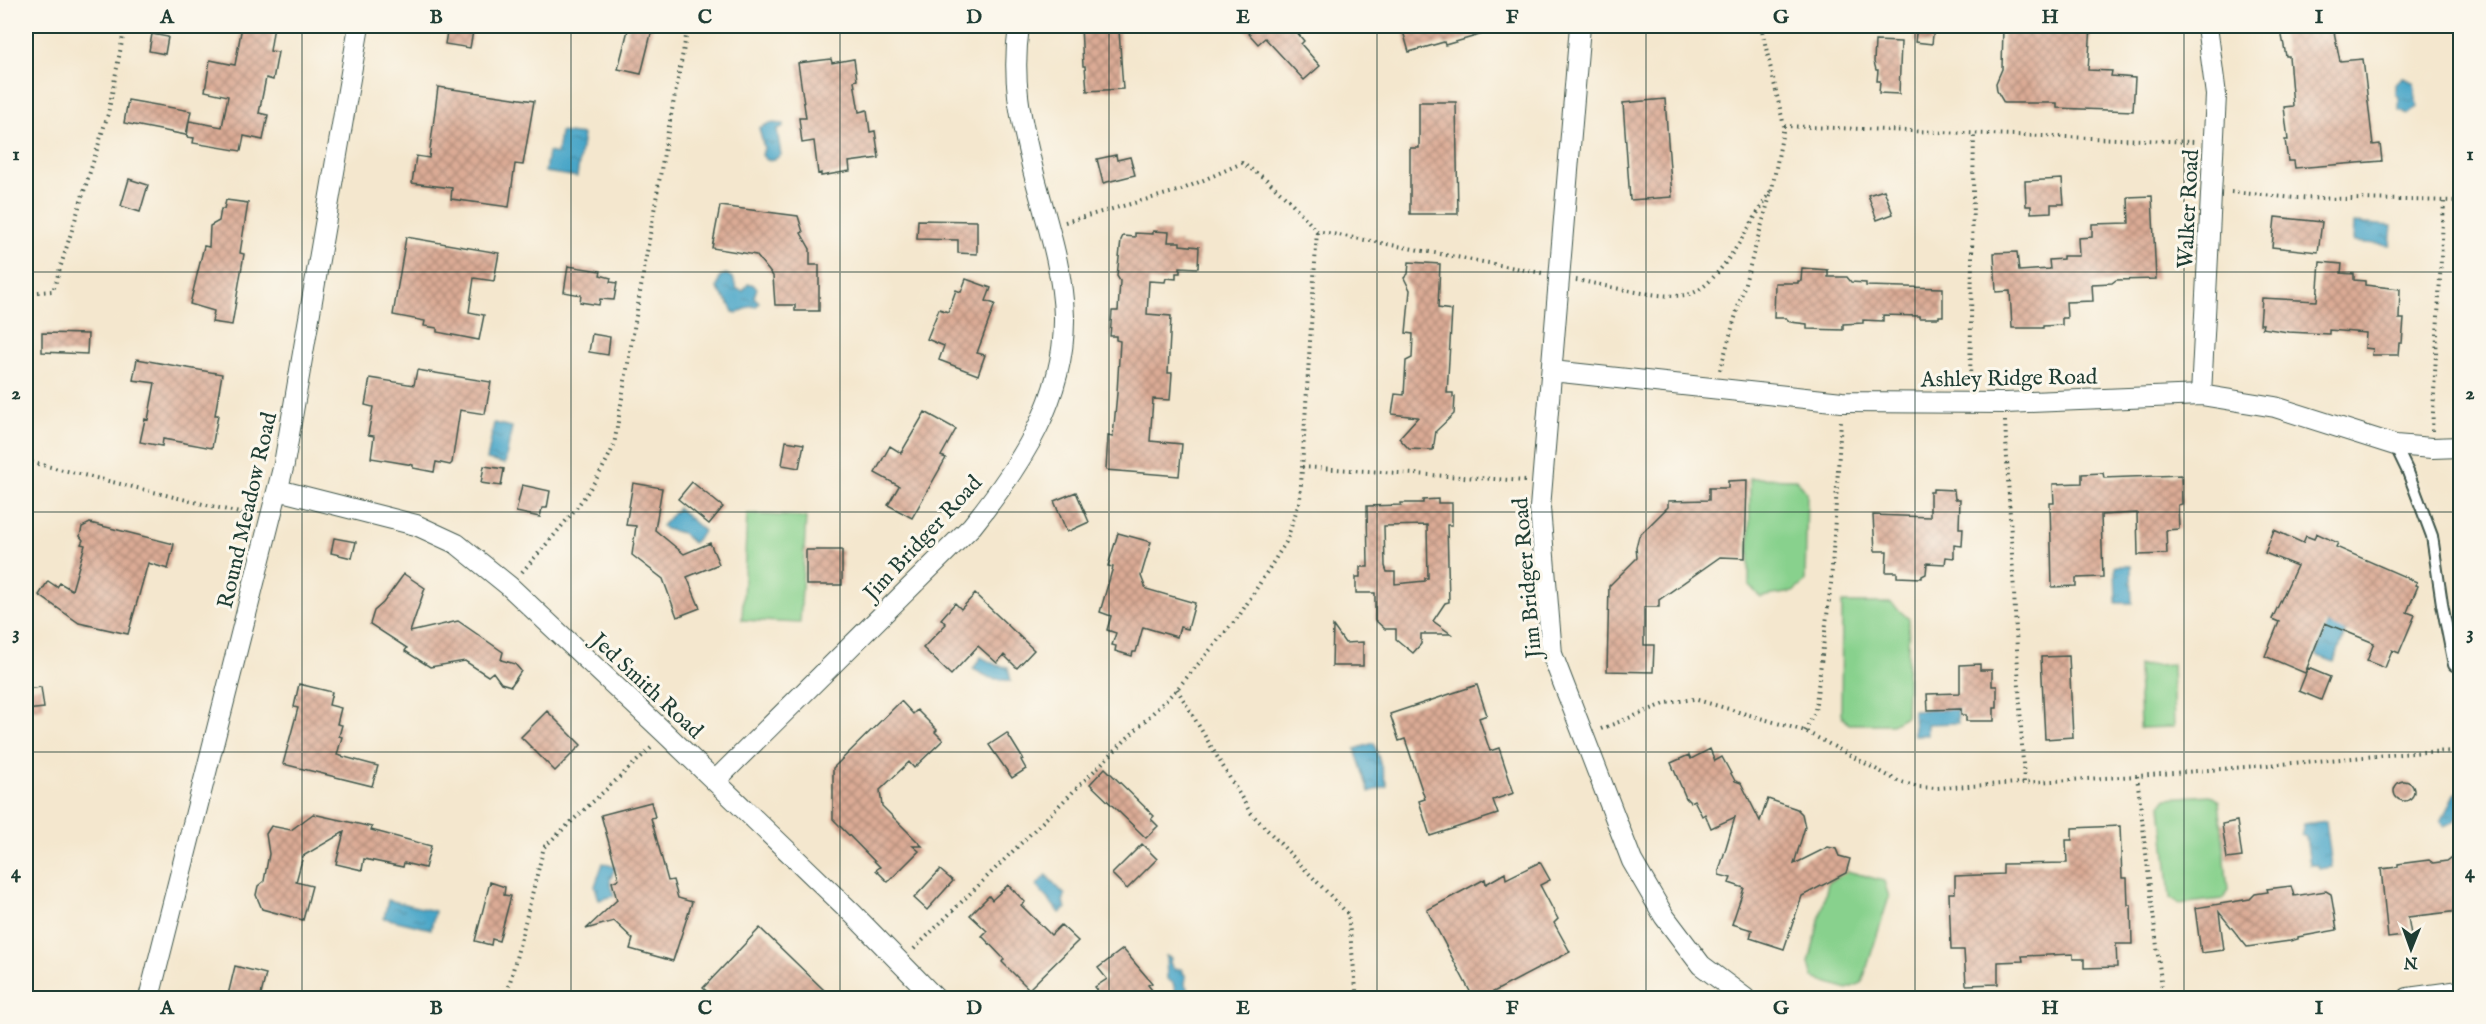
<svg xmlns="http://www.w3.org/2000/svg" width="2486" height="1024" font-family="'IM FELL English',serif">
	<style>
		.garden { fill: #88d18d; stroke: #548760; stroke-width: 1.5 }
		.water { fill: url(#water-ripples); stroke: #34727e; stroke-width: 1.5 }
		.building { fill: url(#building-cross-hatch); fill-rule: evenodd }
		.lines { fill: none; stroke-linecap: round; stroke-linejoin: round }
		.lane-casing { stroke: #3f564b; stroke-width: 14 }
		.street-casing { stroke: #3f564b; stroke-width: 22 }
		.path { stroke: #3f564b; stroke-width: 4; stroke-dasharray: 1.5 4.5; stroke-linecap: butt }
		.lane { stroke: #fff; stroke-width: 10 }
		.street { stroke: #fff; stroke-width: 20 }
		.grid { fill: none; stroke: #1f3d34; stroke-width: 1.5; stroke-opacity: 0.55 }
		.labels { text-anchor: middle; stroke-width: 6; stroke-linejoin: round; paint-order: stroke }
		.street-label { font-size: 22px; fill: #1f3d34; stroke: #fbf7ec }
		.neatline { fill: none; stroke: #1f3d34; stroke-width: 2 }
		.grid-label { font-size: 20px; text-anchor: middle; font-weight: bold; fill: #1f3d34 }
	</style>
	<defs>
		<pattern id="water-ripples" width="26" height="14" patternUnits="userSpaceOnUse" patternTransform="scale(1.5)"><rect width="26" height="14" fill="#4aa6c8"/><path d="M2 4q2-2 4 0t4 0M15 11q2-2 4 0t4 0" fill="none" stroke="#3d88a3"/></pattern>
		<pattern id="building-cross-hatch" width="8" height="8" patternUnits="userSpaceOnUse" patternTransform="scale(1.5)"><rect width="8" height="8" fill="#dbab95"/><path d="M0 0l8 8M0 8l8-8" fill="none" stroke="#b18c7a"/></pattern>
	</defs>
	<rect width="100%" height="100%" fill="#fbf7ec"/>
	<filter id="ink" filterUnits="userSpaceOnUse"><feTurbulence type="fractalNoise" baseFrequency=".0167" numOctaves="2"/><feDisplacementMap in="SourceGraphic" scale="12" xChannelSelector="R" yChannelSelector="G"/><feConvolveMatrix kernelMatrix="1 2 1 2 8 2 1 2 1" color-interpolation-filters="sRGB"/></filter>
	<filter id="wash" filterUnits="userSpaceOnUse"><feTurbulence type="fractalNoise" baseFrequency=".008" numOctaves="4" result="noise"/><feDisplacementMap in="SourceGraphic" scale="24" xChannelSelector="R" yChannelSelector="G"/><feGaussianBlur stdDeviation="1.35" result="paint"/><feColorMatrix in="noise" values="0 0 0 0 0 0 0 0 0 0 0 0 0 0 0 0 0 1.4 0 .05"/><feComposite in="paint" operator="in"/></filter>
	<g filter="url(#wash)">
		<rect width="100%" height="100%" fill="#f4e7ce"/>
		<path class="garden" d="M1750 478 1796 479 1807 493 1805 582 1793 592 1760 597 1749 585Z
			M747 514 806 517 800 623 742 620Z
			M1842 603H1891L1909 619 1906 716 1892 724H1849L1841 715Z
			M2172 664 2174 727 2140 728 2138 666Z
			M2210 795 2219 801 2228 890 2223 899 2179 904 2170 898 2161 805 2166 798Z
			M1847 871 1884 881 1889 897 1862 983 1847 989 1813 978 1809 963 1828 883Z"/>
		<path class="water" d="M2403 77 2414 83 2417 107 2409 114 2399 110V97L2396 94V83Z
			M770 123 783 124V127L777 129 781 155 775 159 766 160 762 155 764 148 759 128Z
			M560 132 583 135 577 177 545 172 548 152 557 154Z
			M2354 223 2392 226 2390 245 2353 242Z
			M726 274 733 278 737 289 743 291 748 284H752L757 288 754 297 759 302 756 307 751 306 738 313 733 312C731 304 722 296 717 288L720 276Z
			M494 423 512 427 505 464 487 460Z
			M678 508 704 531 693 543 682 533 665 529 662 526Z
			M2115 566H2131L2132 603H2116Z
			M2328 623 2346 630 2334 662 2316 655Z
			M981 657 996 665 1008 667 1011 681 990 678 973 669Z
			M1957 709 1958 723 1927 724V735H1914L1913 710Z
			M1374 743 1387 786 1369 792 1355 749Z
			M2458 792 2460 794C2461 808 2461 821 2445 826L2441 822 2454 794Z
			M2326 821 2332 867 2319 869 2318 865H2310L2306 837 2301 835 2304 824Z
			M603 863 615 867 610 881 614 896 599 900 595 886Z
			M1046 875 1065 895 1063 902 1066 908 1060 913 1036 886Z
			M388 900 435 911 431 929 384 918Z
			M1166 956 1171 958 1170 963 1173 968 1181 969 1186 977 1185 984 1189 992 1182 998 1177 997 1173 983 1167 979Z"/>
		<g id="blocks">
			<path class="building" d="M242 26H274L270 51 278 52 273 80 266 78 259 113 268 115 263 140 244 136 241 151 193 143 194 138 187 137 189 121 222 127 228 96 205 91 210 60 235 65Z
				M448 26H474L470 48 445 44Z
				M629 26H653L641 74 618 69Z
				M1081 26H1108L1105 31 1119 30 1123 89 1087 91 1085 66H1083Z
				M1242 26H1292L1304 41 1301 44 1320 66 1304 80 1265 38 1258 44Z
				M1422 26H1497V30L1445 45 1444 42 1409 52 1403 31Z
				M1917 26H1934L1932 44 1915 42Z
				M2003 26H2091L2088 70 2112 71 2111 76 2135 78 2133 111 2057 108V103H2004L1997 91 1996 83 2002 69Z
				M2280 26 2333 27 2340 61 2363 59 2373 145 2380 144 2382 161 2295 168 2294 161H2288L2285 140H2288L2284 107 2293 106 2289 56H2286Z
				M152 34 168 37 165 54 149 51Z
				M1875 41 1901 42 1899 94 1879 93 1880 81H1877L1878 70H1876L1874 62Z
				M831 59 832 63 854 59 857 80 854 81 859 112 867 110 870 132 875 131 879 158 849 162 850 171 821 176V173L818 174 814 141 802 143 799 118H806L798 63Z
				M438 87 534 101 523 165 515 164 509 207 451 199 452 188 412 183 416 156 429 158Z
				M1665 99 1672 197 1630 200 1623 103Z
				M128 100 191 111 186 135 124 123Z
				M1419 102H1456L1458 214H1410V148H1419Z
				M1116 155 1117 160 1130 157 1135 175 1103 183 1097 159Z
				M129 179 148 185 140 212 121 206Z
				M2062 179 2064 204H2051V212L2031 213V206H2026L2025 181Z
				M1884 190 1893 214 1877 220 1868 195Z
				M2152 196 2156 279 2116 280 2112 283 2092 284 2093 301 2066 302 2067 318H2062V325L2043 326V328H2012L2010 291 1996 292 1994 253 2017 252 2019 271 2050 269 2049 260 2063 259V256H2079L2078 238 2092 237V224L2129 223 2128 197Z
				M226 200 248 203 240 253 244 254 232 325 212 322 214 311 190 304 204 246 209 247 210 226 219 221 221 209H224Z
				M720 206 798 216 803 232 801 233 810 249V265H819V311H795V305H775L773 276 756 255 712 248Z
				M2275 217 2322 222 2318 252 2272 247Z
				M918 220 977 221V254L958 253V240L917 239Z
				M1153 231 1169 232 1168 242H1180V245L1199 247 1198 268 1180 267V273H1176V279L1166 278 1165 282 1149 281 1147 314 1171 316 1168 373H1172L1170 400 1153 399 1150 441 1182 444 1179 476 1106 470 1108 436 1113 437 1117 393 1120 341 1116 340V336H1110L1112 311H1118L1120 281 1117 276 1121 240 1123 236 1135 237V233L1153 234Z
				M406 237 499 253 494 281 474 278 469 312 484 315 479 340 437 332V328L424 326 425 321 393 315Z
				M1409 262 1440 264 1438 308 1452 310 1447 393H1453V397H1455L1454 414 1436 431 1433 450 1409 449 1399 438 1418 417 1392 414 1395 394 1404 395 1406 361 1412 358 1413 334 1406 333 1410 290 1404 278 1408 274Z
				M2320 262 2342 264 2341 273 2354 274V280L2365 281V285L2400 289 2399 319H2404L2402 343H2399L2398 355H2372L2373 349 2365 348 2366 333 2329 330V334L2288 332 2262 328 2263 324H2260L2262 298 2317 301Z
				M568 266 601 271 600 275 611 278 610 282 617 283 614 300 600 299 599 305 580 302 581 295 564 292Z
				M1802 268 1828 270V277H1847L1851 282 1866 283V286L1943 288V316H1939V318H1919V316L1883 315V321L1863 320V323L1843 324V330L1807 329V324L1790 322 1786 318H1774L1775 283H1798V281H1801Z
				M966 279 991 288 986 301 995 304 977 353 985 355 978 375 939 360 944 346 927 339 939 309 948 312 956 290 961 292Z
				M42 333 88 334 87 354 42 352Z
				M592 334 610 337 608 355 589 352Z
				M137 359 222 374 215 415H218L212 448 163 439 162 446 140 442 145 419 148 420 155 383 133 380Z
				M417 370 491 382 485 414 460 410 452 463 450 465 436 462 434 472 413 468V465L371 458 374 436 368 435 373 407 365 405 370 378 414 385Z
				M925 412 956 429 941 456 946 458 912 518 888 505 899 486 875 473 890 446 901 453Z
				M786 441 804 444 799 468 782 465Z
				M484 466 504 469 501 486 481 483Z
				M2103 473 2104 478 2181 475 2182 504 2178 505 2179 529 2166 530 2167 554 2138 555 2137 513 2101 515 2103 577 2076 578V586L2052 587 2050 503H2054L2053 484 2082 483V474Z
				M1747 480 1745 558 1720 557 1659 600V607H1644V645H1654L1653 672 1607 671 1609 586 1637 558 1636 547 1639 536 1668 507V501L1709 500V488H1728V481Z
				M692 482 723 507 709 524 678 499Z
				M633 483 662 488 655 530 684 554 710 543 719 564 687 577 700 608 677 617 663 579 632 555 636 526 626 525Z
				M522 485 550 491 547 508H542L540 517 516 512Z
				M1933 489 1954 490 1955 499H1960L1959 528H1963L1962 546 1954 545V558L1946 557 1945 564 1927 563 1926 574 1922 576V578L1897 577V572H1886L1887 551H1875L1873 515 1930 517V492H1933Z
				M1076 492 1089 522 1067 532 1054 501Z
				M1438 499V503H1452V525H1447L1449 602 1445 603 1433 621 1451 634H1421V644L1413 653 1396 639V629H1385L1375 620V593H1356V577H1360V567H1368L1367 506 1401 505V503H1423V500ZM1427 525 1428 578H1425V581L1395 584V572H1387L1385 566 1384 526Z
				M90 523 174 544 168 569 148 563 128 634 79 623 39 595 48 581 57 587 60 583 72 590 85 545 81 544 83 540 80 536 82 527Z
				M2274 530 2303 543 2306 536 2314 539 2316 533 2338 543 2336 547 2417 582 2415 585 2418 586 2407 612 2415 615 2399 653 2392 650 2385 668 2367 661 2374 643 2325 623 2305 673 2265 656 2279 622 2272 619 2297 566 2265 553Z
				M1118 533 1151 542 1141 576 1146 589 1195 603 1188 629 1180 627 1177 637 1143 627 1136 652H1133L1132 656 1115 651 1116 646 1112 645 1116 633 1107 630 1111 616 1100 612 1113 567 1108 566Z
				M334 538 356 542 352 558 331 553Z
				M806 550H842V585H806Z
				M404 574 425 588 410 632 458 621 503 652 501 660 515 664 521 671 511 686 501 683 493 672 488 676 465 661 430 667 405 651 407 648 370 624 374 611 383 603Z
				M975 594 1034 650 1017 668 1004 655 997 663 978 646 951 675 923 648 946 624 941 619 955 603 961 609Z
				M1333 626 1345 643 1363 642V666H1332Z
				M2069 656 2073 737 2045 739 2041 657Z
				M1980 664V670H1992V686H1997V708H1994V721H1966V715H1961V709L1928 710 1927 694 1960 693V665Z
				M2308 668 2330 677 2321 700 2299 691Z
				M299 684 332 692 329 705 341 708 337 724 342 725 339 736 342 737 337 755 378 766 372 786 283 764 298 708 294 707Z
				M1477 685 1487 715 1479 718 1490 751 1499 748 1514 793 1493 800 1498 814 1430 836 1419 801 1425 799 1405 739 1399 741 1390 714Z
				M41 687 44 708 26 710V689Z
				M901 701 913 714 917 710 937 730 935 732 943 740 914 768 909 762 880 790 882 806 922 846H913L919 851 888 882 876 870 880 867 833 819V768Z
				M547 711 581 745 555 771 521 737Z
				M1007 733 1023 759 1021 760 1026 769 1012 778 989 745Z
				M1710 749 1715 761 1722 757 1735 781 1741 783 1760 821 1768 799 1797 809 1802 814 1805 827 1794 864 1828 847 1836 849 1839 856 1850 859 1846 873 1802 896 1784 949 1750 938 1752 930 1732 924 1744 888 1729 883 1731 878 1719 875V871L1735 817 1711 828 1705 814 1702 816 1694 800 1690 802 1686 798 1671 763 1689 755 1691 759Z
				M1105 768 1154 816 1151 819 1158 826 1146 838 1090 784Z
				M2394 791a10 10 0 1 1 20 0a10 10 0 1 1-20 0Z
				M651 802 655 817 651 818 668 881 673 880 678 898 692 902 673 961 630 949 633 939 614 921 586 929 617 900 612 882 619 879 601 815Z
				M313 814 372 827 371 830 431 846 425 868 404 863 403 867 364 859 362 870 336 864 344 832 303 856 296 882 312 886 303 920 262 909 256 895 258 886 264 881 269 854 266 834 271 826 291 830Z
				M2237 821 2242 857 2227 859 2222 824Z
				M2120 826 2122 878H2127L2128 905H2131L2132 944H2116L2117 967 2084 968V959H2073V954L2022 956 2023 961 1998 962V984L1966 985 1964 950H1951L1949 893H1955V876L2003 874V864L2067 863 2066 840H2072V828Z
				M1142 844 1157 859 1127 889 1112 874Z
				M2460 851 2459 911 2408 917 2411 935 2388 938 2381 869 2398 867V864L2429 860 2433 863 2447 861Z
				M1540 862 1550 880 1540 885 1558 919 1554 923 1570 952 1480 999H1474L1427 910 1485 879 1486 884 1505 873 1506 879Z
				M940 870 953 881 927 910 914 898Z
				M490 882 505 887 504 895 511 896 499 941 492 939 491 945 475 941Z
				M1008 885 1025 902 1021 905 1051 935 1061 925 1078 941 1029 989 1002 962 1004 959 982 936 987 931 970 915 989 896 992 900Z
				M2291 886 2294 896 2326 891 2331 894 2337 930 2298 937V939L2290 941 2247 947 2219 912 2224 950 2201 953 2195 908 2250 899 2255 894 2268 892 2267 889Z
				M760 928 825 991 817 999H715L703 988Z
				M1123 949 1152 983 1148 985 1159 999H1104L1095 987 1107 979 1098 968Z
				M235 966 266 974 260 999H227Z"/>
		</g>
	</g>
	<g filter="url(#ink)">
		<use href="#blocks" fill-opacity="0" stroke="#3f564b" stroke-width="1.5"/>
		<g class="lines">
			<defs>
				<path id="lane" d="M2395 445 2408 472 2432 536 2442 604 2454 665"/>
				<path id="street" d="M1580 26 1540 508 1552 654 1632 861 1664 916 1701 965 1745 998
					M1552 371 1842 402 2005 403 2201 395 2275 407 2395 445 2432 448 2460 447
					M2201 395 2216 95 2207 26
					M278 490 416 525 457 544 509 586 666 734 853 914 935 998
					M715 781 972 526C1021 465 1065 398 1064 317 1063 269 1046 220 1034 174 1021 120 1011 82 1019 26
					M149 998 284 464 359 26
					M2408 998 2460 991"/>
			</defs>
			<use href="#lane" class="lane-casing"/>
			<use href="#street" class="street-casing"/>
			<path class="path" d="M1784 126 2195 142
				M2231 192 2295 198 2460 201
				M1065 222 1181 190 1242 163 1267 180 1289 200 1317 231 1542 273
				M1576 280C1601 284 1673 304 1695 292 1723 278 1754 217 1772 189
				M26 293 53 291 108 114 125 26
				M1720 370 1772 189 1784 126 1761 26
				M1970 384 1974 132
				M2005 421 2024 783
				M2432 431 2444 201
				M26 461 252 516
				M1302 467 1526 481
				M522 572C556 533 593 494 614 445L665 147 688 26
				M1177 689 1250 812 1348 914 1357 998
				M1601 729 1667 703 1694 699 1805 731 1898 781 1918 787 1936 788 2137 776 2424 752 2460 751
				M1805 731 1815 711 1831 584 1841 420
				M2137 776 2163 998
				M914 949 1177 689 1239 616 1286 542 1300 500 1317 231
				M506 998 544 847 653 746"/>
			<use href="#lane" class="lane"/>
			<use href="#street" class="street"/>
		</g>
	</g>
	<path class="grid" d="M302 26V998M571 26V998M840 26V998M1109 26V998M1377 26V998M1646 26V998M1915 26V998M2184 26V998M26 272H2460M26 512H2460M26 752H2460"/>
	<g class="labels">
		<g class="street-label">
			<text transform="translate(2187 209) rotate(-87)" y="8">Walker Road</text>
			<text transform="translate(2009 377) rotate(-1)" y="8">Ashley Ridge Road</text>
			<text transform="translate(246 510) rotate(-77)" y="8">Round Meadow Road</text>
			<text transform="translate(922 537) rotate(-47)" y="8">Jim Bridger Road</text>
			<text transform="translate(1526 578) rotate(-95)" y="8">Jim Bridger Road</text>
			<text transform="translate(648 685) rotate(43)" y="8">Jed Smith Road</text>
		</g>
	</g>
	<rect width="2486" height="1024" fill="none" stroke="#fbf7ec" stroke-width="66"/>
	<g transform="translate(2411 949) rotate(181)" stroke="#fbf7ec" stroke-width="4.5" paint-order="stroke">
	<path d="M0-4.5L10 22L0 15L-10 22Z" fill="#1f3d34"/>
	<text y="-9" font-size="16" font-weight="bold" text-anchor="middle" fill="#1f3d34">N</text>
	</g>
	<rect x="33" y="33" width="2420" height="958" class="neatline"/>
	<g class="grid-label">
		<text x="167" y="23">A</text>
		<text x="436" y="23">B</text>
		<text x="705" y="23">C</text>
		<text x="974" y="23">D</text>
		<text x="1243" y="23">E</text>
		<text x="1512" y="23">F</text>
		<text x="1781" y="23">G</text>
		<text x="2050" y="23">H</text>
		<text x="2319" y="23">I</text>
		<text x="16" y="160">1</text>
		<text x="2470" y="160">1</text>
		<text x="16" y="399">2</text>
		<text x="2470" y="399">2</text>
		<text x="16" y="639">3</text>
		<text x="2470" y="639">3</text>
		<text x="16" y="878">4</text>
		<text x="2470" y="878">4</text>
		<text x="167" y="1014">A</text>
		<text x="436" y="1014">B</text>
		<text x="705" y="1014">C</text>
		<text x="974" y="1014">D</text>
		<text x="1243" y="1014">E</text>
		<text x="1512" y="1014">F</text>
		<text x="1781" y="1014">G</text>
		<text x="2050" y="1014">H</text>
		<text x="2319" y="1014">I</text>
	</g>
</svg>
